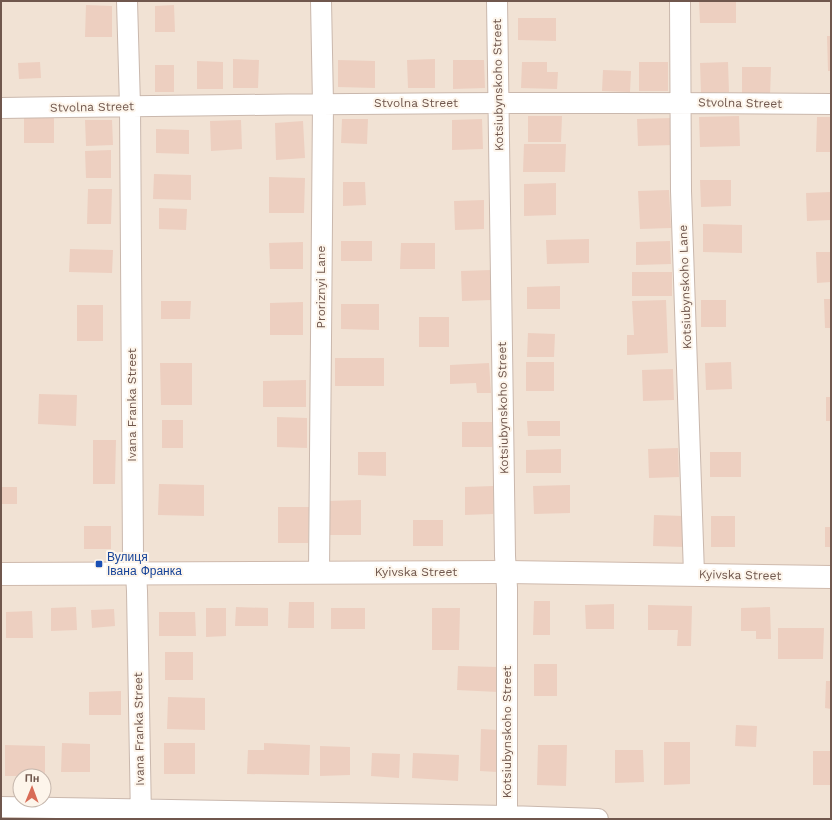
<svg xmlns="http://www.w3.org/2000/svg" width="832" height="820" font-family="'Work Sans',sans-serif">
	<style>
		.residential { fill: #f1e2d4; fill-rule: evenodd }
		.building { fill: #edcfc0 }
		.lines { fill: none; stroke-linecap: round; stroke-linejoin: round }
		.street-casing { stroke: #cab8ad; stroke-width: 22 }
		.secondary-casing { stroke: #cfbaad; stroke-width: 24 }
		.street { stroke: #fff; stroke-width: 20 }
		.secondary { stroke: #fff; stroke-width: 22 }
		.transit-dot { fill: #1a4fb4; stroke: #fdf5eb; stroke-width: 1.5 }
		.labels { text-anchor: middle; stroke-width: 4; stroke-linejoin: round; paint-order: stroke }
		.street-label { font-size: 12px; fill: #70574d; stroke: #fdf5eb }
		.transit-label { font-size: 12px; fill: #164399; stroke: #fdf5eb; text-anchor: start }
	</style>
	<rect width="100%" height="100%" fill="#faf1e5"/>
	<path class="residential" d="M1 1H831V819H1ZM20 776H44V800H20Z"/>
	<path class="building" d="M699 1H736V23H700Z
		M86 5 112 6V37H85Z
		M174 5 175 32H155V6Z
		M518 18H556V41L518 40Z
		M827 36H831V71H828Z
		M233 59 259 60 258 88H233Z
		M435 59V88H408L407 60Z
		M338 60 375 61V88L338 87Z
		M453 60H484L485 88 453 89Z
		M197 61 223 62V89H197Z
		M40 62 41 78 19 79 18 63Z
		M522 62H547V72H558L557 89 521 88Z
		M639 62H668V91H639Z
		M728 62 729 92 701 93 700 63Z
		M155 65H174V92H155Z
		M742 67H771L770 96 742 95Z
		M603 70 631 71 630 92 602 91Z
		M528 116H562L561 142H528Z
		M739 116 740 146 700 147 699 117Z
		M24 117 54 118V143H24Z
		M817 117H831V152H816Z
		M673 118 674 145 638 146 637 119Z
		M342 119H368L367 144 341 143Z
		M482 119 483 149 452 150V120Z
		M85 120H112L113 145 86 146Z
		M241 120 242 149 211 151 210 121Z
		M303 121 305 158 276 160 275 123Z
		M156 129 189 130V154L156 153Z
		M524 144H566L565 172H523Z
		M111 150V178H86L85 151Z
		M154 174 191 175V200L153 199Z
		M269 177 305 178 304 213H269Z
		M700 180H731V206L701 207Z
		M343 182H365L366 205 343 206Z
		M556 183V215L524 216V184Z
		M88 189H112L111 224H87Z
		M669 190 671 228 640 229 638 191Z
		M831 192V220L807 221 806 193Z
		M484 200V229L455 230 454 201Z
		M159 208 187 209 186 230 159 229Z
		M703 224 742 225V253L703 252Z
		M589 239V263L547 264 546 240Z
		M341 241H372V261H341Z
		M670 241 671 264 636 265V242Z
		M303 242V269H270L269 243Z
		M401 243H435V269H400Z
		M70 249 113 250 112 273 69 272Z
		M816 252H831V282L817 283Z
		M491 270 492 300 462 301 461 271Z
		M632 272H672V296H632Z
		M560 286V309H527V287Z
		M824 299H831V328H825Z
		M666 300 668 353 627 355V335H634L632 301Z
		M701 300H726V327H701Z
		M161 301H191L190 319H161Z
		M303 302V335H270V303Z
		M341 304H379V330L341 329Z
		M77 305H103V341H77Z
		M419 317H449V347H419Z
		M528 333 555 334 554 357H527Z
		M335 358H384V386H335Z
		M526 362H554V391H526Z
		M731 362 732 389 706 390 705 363Z
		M160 363H192V405H161Z
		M489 363 491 393H477L476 383 450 384V365Z
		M673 369 674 400 643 401 642 370Z
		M306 380V407H263V381Z
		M39 394 77 395 76 426 38 424Z
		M826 397H831V421H826Z
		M277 417 307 418V448L277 447Z
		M162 420H183V448H162Z
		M527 421H560V436H528Z
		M462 422H492V447H462Z
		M93 440H116L115 484H93Z
		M678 448 679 477 649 478 648 449Z
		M561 449V473H526V450Z
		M358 452H386V476L358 475Z
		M710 452H741V477H710Z
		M159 484 204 485V516L158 515Z
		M570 485V513L534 514 533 486Z
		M493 486V514L465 515V487Z
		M1 487H17V504H1Z
		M361 500V535H328V501Z
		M278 507H309L308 543H278Z
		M654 515 684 516V547L653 546Z
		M711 516H735V547H711Z
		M413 520H443V546H413Z
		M84 526H111V549H84Z
		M825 527H831V547H825Z
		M534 601H550V635H533Z
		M289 602H314V628H288Z
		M614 604V629H586L585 605Z
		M648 605 692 606 691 646H677L678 630H648Z
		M76 607 77 630 51 631V608Z
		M236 607 268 608V626H235Z
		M770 607 771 639H756V631H741V608Z
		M206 608H226V636L206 637Z
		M331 608H365V629H331Z
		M432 608H460L459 650H432Z
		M114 609 115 626 92 628 91 610Z
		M32 611 33 638H6V612Z
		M159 612H195L196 636H159Z
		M778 628H824L823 659H778Z
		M165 652H193V680H165Z
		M534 664H557V696H534Z
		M458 666 498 667V692L457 690Z
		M826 681H831V709L825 708Z
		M121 691V715H89V692Z
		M168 697 205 698V730L167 729Z
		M736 725 757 726 756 747 735 746Z
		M481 729 498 730 497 772 480 771Z
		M664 742H690V784L664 785Z
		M62 743 90 744V772H61Z
		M164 743H195V774H164Z
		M264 743 310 745 309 775 247 774 248 750H264Z
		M5 745 45 746V776H5Z
		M538 745H567L566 786 537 785Z
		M320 746 350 747V775L320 776Z
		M615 750H643L644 782 615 783Z
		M813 751H831V785H813Z
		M372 753 400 754 399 778 371 776Z
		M413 753 459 755 458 781 412 778Z"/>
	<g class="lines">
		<defs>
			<path id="street" d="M127 1 130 106 133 556 136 573 137 591 141 819
				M497 1 505 556 507 588V819
				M680 1 681 191 694 574
				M1 108C278 104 554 101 831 104
				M319 573 323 104 321 1
				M1 807 507 816 598 819"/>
			<path id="secondary" d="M1 574 505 572 831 577"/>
		</defs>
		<use href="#street" class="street-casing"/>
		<use href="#secondary" class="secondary-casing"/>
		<use href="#street" class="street"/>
		<use href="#secondary" class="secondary"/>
	</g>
	<rect class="transit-dot" x="95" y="560" width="8" height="8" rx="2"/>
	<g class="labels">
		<g class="street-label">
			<text transform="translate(498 85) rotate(-91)" y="4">Kotsiubynskoho Street</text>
			<text x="416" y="107">Stvolna Street</text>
			<text transform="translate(740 103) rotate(1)" y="4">Stvolna Street</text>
			<text transform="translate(92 107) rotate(-1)" y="4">Stvolna Street</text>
			<text transform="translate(321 287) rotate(-90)" y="4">Proriznyi Lane</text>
			<text transform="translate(685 287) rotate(-92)" y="4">Kotsiubynskoho Lane</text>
			<text transform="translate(132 405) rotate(-90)" y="4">Ivana Franka Street</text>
			<text transform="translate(503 408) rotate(-91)" y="4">Kotsiubynskoho Street</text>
			<text x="416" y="576">Kyivska Street</text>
			<text transform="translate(740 575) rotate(1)" y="4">Kyivska Street</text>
			<text transform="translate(139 729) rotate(-91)" y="4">Ivana Franka Street</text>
			<text transform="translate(507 732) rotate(-90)" y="4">Kotsiubynskoho Street</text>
		</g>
		<g class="transit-label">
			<text x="107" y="561">Вулиця<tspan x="107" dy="14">Івана Франка</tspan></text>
		</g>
	</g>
	<rect width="832" height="820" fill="none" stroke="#70574d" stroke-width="4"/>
	<g transform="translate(32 788) rotate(1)"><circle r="19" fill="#fdf5eb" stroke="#c5b6ac"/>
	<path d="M0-3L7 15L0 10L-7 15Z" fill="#d86b56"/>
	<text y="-6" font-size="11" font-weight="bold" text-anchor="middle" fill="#70574d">Пн</text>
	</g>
</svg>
